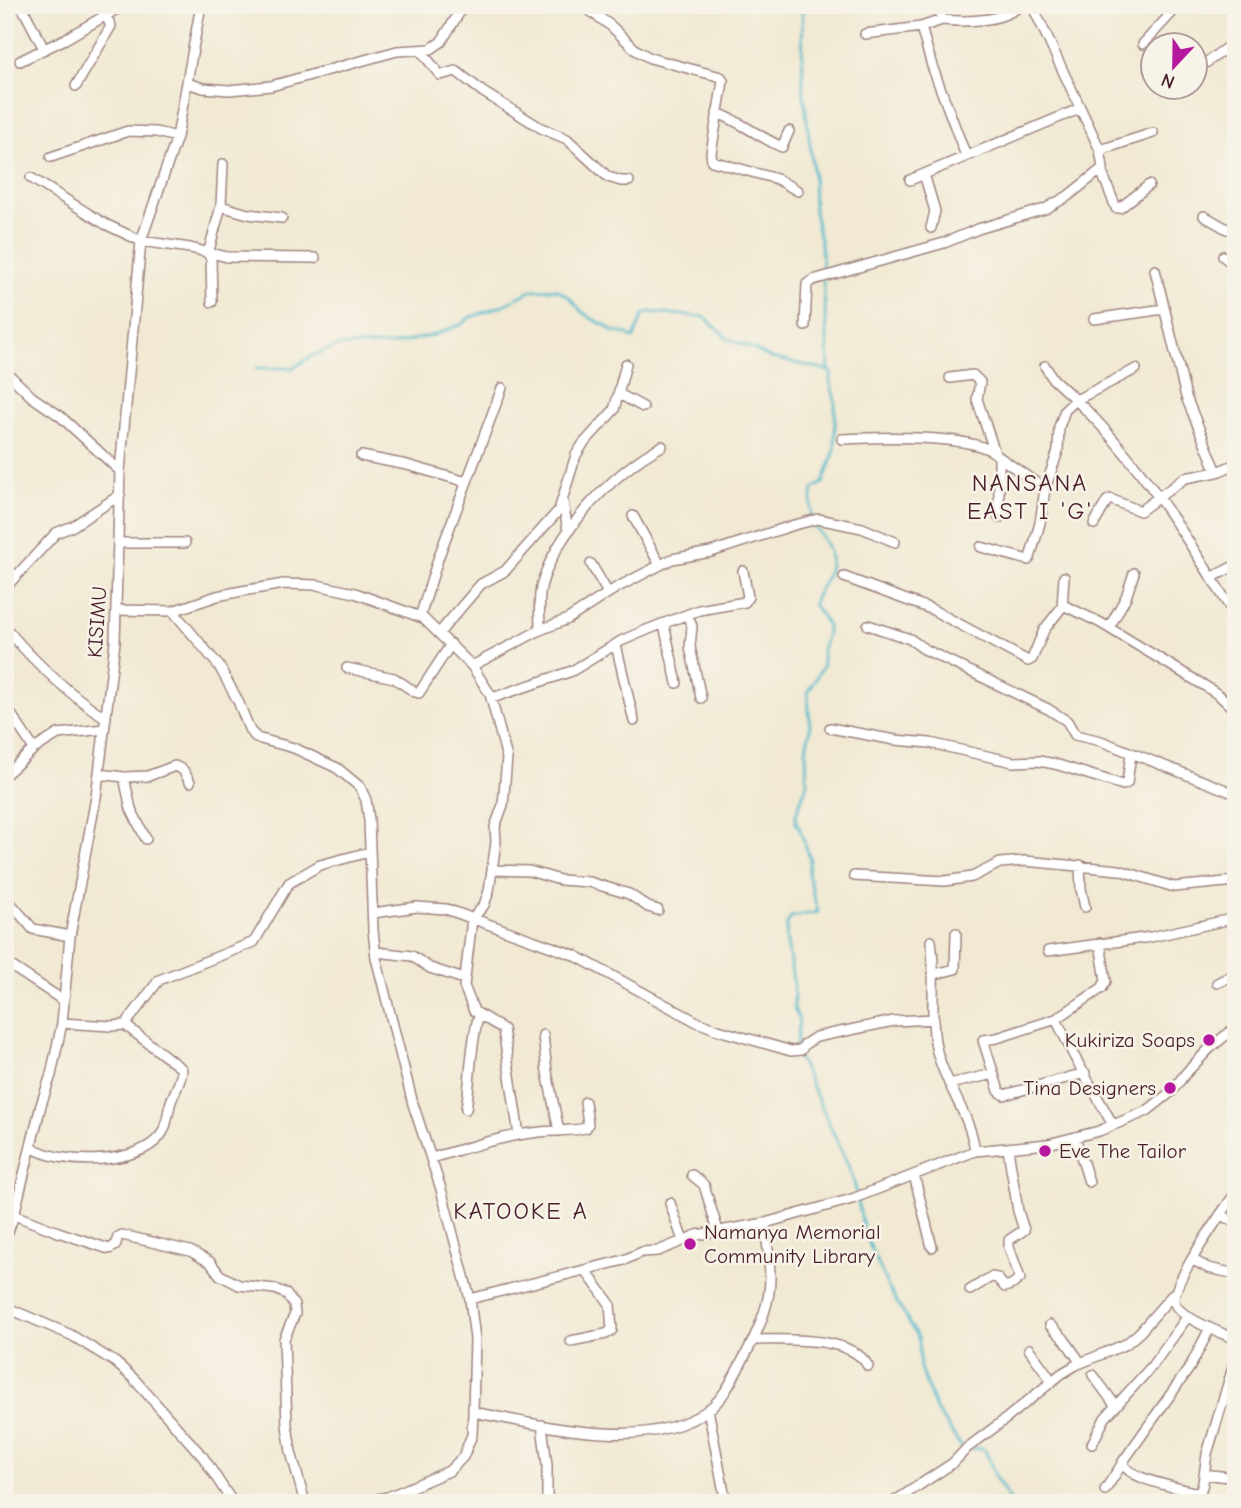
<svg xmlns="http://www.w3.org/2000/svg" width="1241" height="1508" font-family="'Comic Neue',sans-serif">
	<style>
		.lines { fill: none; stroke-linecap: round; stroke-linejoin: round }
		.stream { stroke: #4fb9cb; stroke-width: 2.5 }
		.minor-casing { stroke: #9e847f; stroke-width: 12 }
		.minor { stroke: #fff; stroke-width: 9 }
		.poi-dot { fill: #b5179e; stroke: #f7f3e8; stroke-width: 2.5 }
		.labels { text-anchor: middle; stroke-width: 5; stroke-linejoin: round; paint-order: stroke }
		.street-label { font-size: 21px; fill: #4a1f2b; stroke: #f7f3e8 }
		.poi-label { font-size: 21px; fill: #4a1f2b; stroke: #f7f3e8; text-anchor: end }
		.quarter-label { font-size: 24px; letter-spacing: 2px; fill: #4a1f2b; stroke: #f7f3e8 }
	</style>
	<rect width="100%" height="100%" fill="#f7f3e8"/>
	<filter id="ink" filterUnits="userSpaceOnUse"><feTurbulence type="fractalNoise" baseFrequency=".0143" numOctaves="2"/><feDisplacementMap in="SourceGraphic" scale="14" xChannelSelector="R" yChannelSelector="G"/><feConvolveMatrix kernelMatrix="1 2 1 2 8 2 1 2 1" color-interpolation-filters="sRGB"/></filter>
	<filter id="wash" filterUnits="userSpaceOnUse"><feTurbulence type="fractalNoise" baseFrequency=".00686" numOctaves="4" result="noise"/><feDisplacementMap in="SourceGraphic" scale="28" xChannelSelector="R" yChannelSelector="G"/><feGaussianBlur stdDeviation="1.57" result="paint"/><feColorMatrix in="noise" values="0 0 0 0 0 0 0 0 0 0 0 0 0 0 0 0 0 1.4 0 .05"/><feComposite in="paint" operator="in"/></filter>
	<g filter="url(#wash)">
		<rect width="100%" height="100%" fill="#f1e9d3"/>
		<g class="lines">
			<path class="stream" d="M802 5 803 87 813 170 814 211 821 246 823 273
				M256 368H293L312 356 338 346 392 345 434 335 462 324 469 318 506 304 532 290 556 289 569 297 582 312 594 320 607 326 612 331 628 334 631 338H634L643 315 649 312 705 317 727 338 749 347 770 358 824 369 829 372
				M796 1048 799 1021 794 1008V986L786 937 787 924 791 917 818 912 808 874 810 859 799 827 796 823V814L807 784 806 750 810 728 808 692 823 666 822 651 827 633V624L813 604C817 588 832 577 830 558 829 543 819 535 813 523 809 513 812 499 813 489L823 483 835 450V400L830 381 832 374 829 369 823 280
				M797 1054 848 1165 854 1182 864 1232 888 1287 919 1340 920 1368 936 1410 963 1449
				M973 1449 981 1448 985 1450 997 1480 1012 1503"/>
		</g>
	</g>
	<g filter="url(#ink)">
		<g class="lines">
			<defs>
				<path id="minor" d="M21 5 44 49
					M582 5 611 26 636 50 650 58 721 77 723 81 711 153 712 161 777 179 798 191
					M938 5 942 20C966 22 1002 22 1021 5
					M921 27 932 66 966 156
					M865 34 921 27 942 20
					M1143 44 1179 5
					M421 51 440 75 456 71 483 92 541 128 567 139 608 177 621 181H629
					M20 61 65 39 115 10 132 5
					M1196 70 1236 41
					M187 83 203 88 229 90 271 86 397 51 431 49 441 42 464 5
					M76 86 111 26 106 16
					M717 113C740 121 759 137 782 147L789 131
					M1100 150 1153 133
					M51 157 128 131 156 132 177 137
					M1101 170 1116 208H1120L1149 185
					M924 174 935 211 931 228
					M31 178 105 224 141 241 190 248 227 257 315 258
					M910 180 1079 109
					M221 206 248 214 282 218
					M1204 216 1227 229 1236 228
					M1223 256 1236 267
					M1155 270 1186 397 1217 472
					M212 302 211 258 208 254 221 206 223 164
					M1094 319 1164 309
					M805 326 807 284 813 280 944 243 978 229 1045 209 1068 196 1103 168 1100 150 1032 5
					M1045 366 1053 379 1076 400 1136 369
					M5 371 32 397 60 416 120 471
					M950 378 973 375 980 382 977 399 994 450
					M619 394 643 407
					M842 439C874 437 980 433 999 457L1045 489
					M361 456 407 465 467 482
					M563 502 568 531
					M633 516 660 565
					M999 518V457
					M1094 524 1107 501 1110 499 1140 511 1185 478 1217 472 1236 464
					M118 543H185
					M981 547 1028 560 1030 558 1040 523 1045 489 1058 451 1059 427 1065 410 1076 400C1141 462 1189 541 1236 617
					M591 564 608 593
					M844 577 931 609 1028 661 1032 659 1044 630 1062 607 1065 606 1099 622 1205 686 1220 696 1236 711
					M1211 578 1236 565
					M5 588 56 533 73 526 120 495
					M1062 607 1064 577
					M116 610 173 611 217 596 242 591 284 584 317 585 355 593 423 618 472 666 490 694 507 758 503 805 495 827 496 842 489 891 484 905 472 919 464 986 474 1011 503 1029 519 1135
					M173 611 219 666 238 701 250 731 257 738 294 748 337 768 360 787 366 800 369 820 373 930 376 958 413 1104 441 1189 470 1299 475 1339 473 1412 472 1435 463 1457 449 1471 388 1497 357 1503
					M687 615 692 626 690 647 701 698
					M420 617 439 556 502 388
					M664 625 677 683
					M868 625 910 639 924 649 1048 709 1067 721 1075 735 1101 741 1236 794
					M5 627C35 663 67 693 106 718
					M1109 628 1126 597 1134 573
					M540 630C540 616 538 601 541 587 555 532 614 472 662 446
					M440 632 481 584 505 571 559 510 576 455 583 444 614 410 626 364
					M616 645 634 721
					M472 666 540 630 568 619 616 588 672 559 711 552 794 525 818 519 862 528 895 542
					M347 668 394 678 415 692 419 693 451 644
					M492 698 572 671 621 641 649 629 699 610 745 602 748 597 743 571
					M5 705 34 749
					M830 728 895 740 930 743 1013 762 1039 761 1055 764 1123 785 1127 783 1131 754
					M99 774 124 777 148 776 175 766 183 770 190 782
					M5 775 34 749 58 734 104 729
					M124 777 131 809 146 839
					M1080 865 1081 889 1085 907
					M492 870 529 871 560 880 589 882 629 894 648 907 658 910
					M854 876 945 881 972 877 1000 863 1025 861 1119 870 1174 887 1236 881
					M5 897 33 929 70 936
					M373 913 417 907 446 909 574 955 697 1022 718 1030 791 1051 801 1050 805 1044 816 1037 894 1021 934 1019
					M931 941C937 977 928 1023 938 1055 947 1087 971 1117 975 1151
					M1048 951 1151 937 1236 918
					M376 952 412 956 430 968 464 979
					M5 962 64 1001
					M935 974 955 969 956 933
					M1217 983 1231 976 1236 978
					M1056 1019 1074 1056 1113 1125
					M62 1023 111 1026 125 1025 159 980 254 942 289 883 320 865 369 852
					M543 1035 547 1072 559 1131
					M1085 1073 1004 1095 999 1091 983 1040 997 1038 1056 1019 1102 988 1106 981 1100 943
					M949 1084 994 1074
					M466 1109C471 1077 470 1046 479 1014
					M1075 1137 1089 1182
					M31 1147C61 1166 138 1165 160 1136 167 1128 167 1116 170 1105 173 1093 182 1082 182 1069L125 1025
					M431 1158C464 1149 498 1137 532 1133 550 1130 568 1132 586 1128L588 1124 585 1102
					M692 1175 704 1185 718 1231
					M914 1175 932 1247
					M1236 1192C1225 1209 1167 1288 1175 1304 1182 1319 1221 1333 1236 1339
					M670 1203 683 1241
					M14 1215 58 1232 109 1249 115 1246 118 1237 122 1235 190 1251 210 1262 220 1275 239 1285 275 1289 286 1294 294 1305 295 1314 284 1339 287 1425 291 1452 305 1503
					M1220 1215 1236 1222
					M5 1240 14 1215 41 1105 51 1075 62 1023 70 936 96 797 115 642 120 471 141 241 177 137 201 5
					M1193 1260 1208 1268 1236 1274
					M970 1290 991 1277 997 1278 1005 1287 1013 1284 1020 1278 1009 1247V1240L1024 1230 1018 1211 1008 1149
					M470 1299 624 1260 642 1252 658 1251 697 1235 765 1223 852 1199 975 1151 1048 1144 1099 1131 1147 1111 1171 1092 1186 1073 1210 1048 1236 1027
					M5 1307 71 1335 115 1362 134 1379 203 1457 233 1503
					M1050 1325 1064 1339 1081 1363
					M754 1340C785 1340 851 1335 868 1366
					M571 1341 606 1334 612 1330 610 1304 585 1270
					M1029 1349 1052 1381
					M1093 1375 1115 1405
					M708 1409 726 1503
					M473 1412C541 1425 647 1454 708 1410 723 1399 731 1382 739 1367 751 1345 763 1322 768 1298 773 1275 767 1246 765 1223
					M542 1425 547 1465V1503
					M1092 1444 1105 1418 1152 1366 1188 1316
					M1204 1474 1236 1478
					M1105 1490 1122 1464
					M1200 1494C1180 1487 1133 1482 1122 1463L1190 1367 1210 1328
					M892 1503 953 1463 967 1448 1007 1418 1061 1374 1076 1365 1126 1344 1140 1332 1174 1293
					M1197 1503 1203 1483 1207 1454 1236 1357"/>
			</defs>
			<use href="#minor" class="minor-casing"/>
			<use href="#minor" class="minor"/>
		</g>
	</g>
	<g class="poi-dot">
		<circle cx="1209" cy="1040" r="7"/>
		<circle cx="1170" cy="1088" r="7"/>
		<circle cx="1045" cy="1151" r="7"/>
		<circle cx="690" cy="1244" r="7"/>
	</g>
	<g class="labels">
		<g class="street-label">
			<text transform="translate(97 622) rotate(-86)" y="7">KISIMU</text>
		</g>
		<g class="poi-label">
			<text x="1195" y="1047">Kukiriza Soaps</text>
			<text x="1156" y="1095">Tina Designers</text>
			<text x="1059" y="1158" text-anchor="start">Eve The Tailor</text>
			<text x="704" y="1239" text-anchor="start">Namanya Memorial<tspan x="704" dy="24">Community Library</tspan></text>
		</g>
		<g class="quarter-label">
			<text x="1030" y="491">NANSANA<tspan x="1030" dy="28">EAST I 'G'</tspan></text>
			<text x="521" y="1219">KATOOKE A</text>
		</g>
	</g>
	<rect width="1241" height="1508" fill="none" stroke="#f7f3e8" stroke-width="28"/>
	<g transform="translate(1174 66) rotate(202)"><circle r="33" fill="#f7f3e8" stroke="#b29e9c" stroke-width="2"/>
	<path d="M0-5L12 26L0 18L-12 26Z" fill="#b5179e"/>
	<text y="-10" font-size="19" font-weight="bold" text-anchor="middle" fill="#4a1f2b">N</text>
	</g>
</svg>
